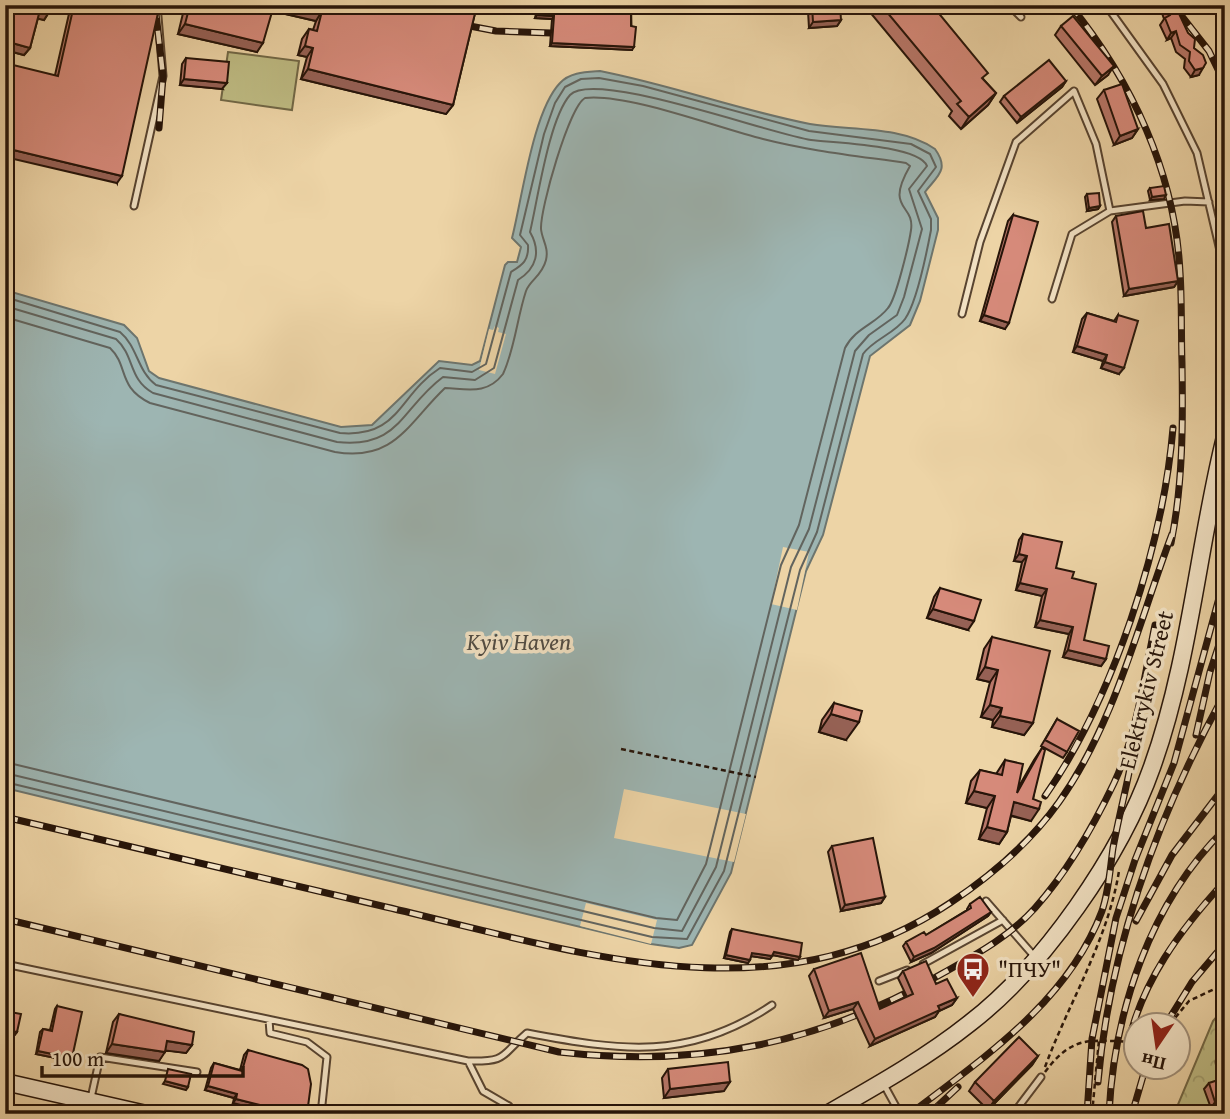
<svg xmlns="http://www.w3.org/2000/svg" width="1230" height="1119" font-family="'Gentium Book Plus',serif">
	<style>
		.grass { fill: #bebb83; stroke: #726846; stroke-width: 2 }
		.forest { fill: url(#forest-crowns); stroke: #726846; stroke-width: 2 }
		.water { fill: #9db5b2; stroke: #6d756e; stroke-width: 2 }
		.pier { fill: #edd4a6 }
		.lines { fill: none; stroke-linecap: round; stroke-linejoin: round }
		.shore { stroke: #62645e; stroke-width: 2 }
		.lane-casing { stroke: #584430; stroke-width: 9 }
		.secondary-casing { stroke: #261409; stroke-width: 19 }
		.path { stroke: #261409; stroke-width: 2.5; stroke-dasharray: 5 3.5; stroke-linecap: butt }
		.lane { stroke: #f3e3c5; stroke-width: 5 }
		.secondary { stroke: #f3e3c5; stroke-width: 16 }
		.rail-casing { stroke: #261409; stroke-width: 7 }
		.rail { stroke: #f3e3c5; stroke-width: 4.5; stroke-dasharray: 13; stroke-linecap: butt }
		.wall { fill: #b87769; stroke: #261409; stroke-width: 2 }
		.shaded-wall { fill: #966155; stroke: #261409; stroke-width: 2 }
		.building { fill: #d68a7a; stroke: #261409; stroke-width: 2 }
		.labels { text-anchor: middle; stroke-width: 7; stroke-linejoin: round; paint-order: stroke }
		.street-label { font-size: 23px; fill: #261409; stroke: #f3e3c5 }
		.poi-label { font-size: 23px; fill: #261409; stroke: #f3e3c5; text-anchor: start }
		.water-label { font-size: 24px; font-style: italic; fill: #504c44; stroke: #f3e3c5 }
	</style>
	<defs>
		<pattern id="forest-crowns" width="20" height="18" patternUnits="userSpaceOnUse" patternTransform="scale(1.75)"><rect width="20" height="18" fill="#bebb83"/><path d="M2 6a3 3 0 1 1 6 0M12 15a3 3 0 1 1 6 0" fill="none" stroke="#a3a070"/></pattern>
	</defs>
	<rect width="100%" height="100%" fill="#edd4a6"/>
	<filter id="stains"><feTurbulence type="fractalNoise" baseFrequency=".00286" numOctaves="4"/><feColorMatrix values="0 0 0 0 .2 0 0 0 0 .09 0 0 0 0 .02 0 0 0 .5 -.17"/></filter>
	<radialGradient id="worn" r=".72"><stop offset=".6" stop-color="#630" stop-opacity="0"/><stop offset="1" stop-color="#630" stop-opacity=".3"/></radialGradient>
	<path class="grass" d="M228 52 299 61 292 110 221 100Z"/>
	<path class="forest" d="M1225 1007V1114H1174L1213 1021Z"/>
	<path class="water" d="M600 71C671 85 739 110 810 124 850 131 900 125 935 149 950 170 937 176 925 192L938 218V230L920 301 910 325 870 356 823 535 806 571 731 873 692 945 679 948 651 944 5 788V290L124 325 137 338 149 371 159 378 341 427 372 425 439 361 472 365 480 361 505 265 508 262H517L521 247 512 238C522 199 533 111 560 83 570 72 586 72 600 71Z"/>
	<path class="pier" d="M495 326 499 328 498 332 506 334 495 374 479 370 489 329 493 330Z
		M783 547 809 552 797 610 771 604Z
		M624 789 746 814 734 862 614 838Z
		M586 903 657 920 651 944 580 926Z"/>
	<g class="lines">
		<path class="shore" d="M5 297 120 332C138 347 137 371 156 385L340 433C400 438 398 395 440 368L472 372 486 364 511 272C522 265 529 261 528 245L520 235 544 134 555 103 565 87 581 79 599 78 643 86 809 131 911 144 930 154 936 167 918 191 931 219V230C927 251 917 302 905 319 894 334 874 339 863 354L817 532 800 570 724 871 687 939 652 937 5 782
			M5 306 116 339C135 356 128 379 153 393L337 442C400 449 401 408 443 377L475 380 494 368 518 280C537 268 541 251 530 232 538 198 549 119 570 95 594 69 770 134 811 140 833 143 918 145 927 166L909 189 922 229 904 297 897 315 869 335 855 351 809 529 791 567 716 867 682 931 654 928 5 773
			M5 317 110 348C129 366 117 387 150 403L335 452C395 462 408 423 445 388 468 389 487 395 503 374 515 348 517 318 526 291 530 280 542 276 546 260 549 247 542 240 541 229 540 209 569 107 585 98 627 93 718 128 763 139 810 151 858 156 906 163L910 166C884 211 915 203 911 230 909 244 896 299 888 308 876 324 855 328 845 348L799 525 781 565 706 864 677 920 656 918 5 762"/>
		<defs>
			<path id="lane" d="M1009 5 1021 17
				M1106 5 1163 84 1197 153 1225 272
				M134 206 163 76 157 5
				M1225 288 1220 312 1225 333
				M1052 299 1072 234 1110 211 1185 201 1209 202
				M962 314 980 242 1016 142 1074 91 1096 144 1110 211
				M986 901 1034 956
				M5 964 468 1061 483 1091 509 1106
				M923 964 1003 920
				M879 981 907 970
				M269 1020 270 1033 307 1042 327 1057 321 1114
				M1225 1031 1219 1062 1225 1097
				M468 1061C508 1062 500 1056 527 1033 621 1051 689 1061 772 1005
				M883 1083 900 1114
				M91 1098 100 1057 197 1072
				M1013 1114 1041 1077"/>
			<path id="secondary" d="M5 1082 146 1114
				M827 1114C876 1086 926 1058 970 1023 1044 966 1121 855 1152 767 1190 661 1198 546 1225 437"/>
		</defs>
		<use href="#lane" class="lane-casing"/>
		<use href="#secondary" class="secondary-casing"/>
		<path class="path" d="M1196 5H1198
			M621 749 756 777
			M1170 1024 1189 1001 1225 984
			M1045 1067C1069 1002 1108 940 1119 871
			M1045 1072C1074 1033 1092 1041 1136 1042
			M1092 1114 1099 1040"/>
		<use href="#lane" class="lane"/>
		<use href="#secondary" class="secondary"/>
		<defs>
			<path id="rail" d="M155 5 163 76 159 128
				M1070 5C1132 81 1175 173 1180 272 1182 302 1181 332 1182 363 1183 423 1183 484 1171 543
				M1173 5 1209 51 1225 84
				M454 23 496 31 551 33
				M1196 735 1210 672 1225 626
				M1045 796C1113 699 1163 546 1173 428
				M5 817C132 847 259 877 386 907 575 951 773 1021 950 903 992 875 1029 844 1059 802 1115 723 1138 624 1172 534
				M5 919 559 1052C701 1068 820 1044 945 972 977 954 1010 936 1035 908 1067 872 1093 827 1114 783 1137 734 1144 678 1155 625
				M1136 921 1172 855 1225 786
				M1166 1024 1192 982 1225 943
				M1127 1048C1141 982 1180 930 1225 881
				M1098 1082C1110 945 1159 813 1225 693
				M910 1114C983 1058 1068 1002 1102 911 1109 890 1110 869 1113 848 1119 816 1127 785 1133 753
				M929 1114 958 1087
				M1087 1114 1092 1039 1116 918 1135 860 1174 763 1225 576
				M1109 1114C1114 1012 1150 902 1225 829
				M1132 1114 1146 1066"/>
		</defs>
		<use href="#rail" class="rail-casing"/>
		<use href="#rail" class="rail"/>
	</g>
	<path class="wall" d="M8 5H51L49 12 44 20 38 18 30 48 24 55 5 50V17Z
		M71 5H124L117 183 55 75Z
		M185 5H477L453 105 446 114 301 79 307 57 298 55 302 39 309 29 313 30 316 21 272 11 257 52 178 34Z
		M538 5H631L632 50 550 46 552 19 535 18Z
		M812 5 841 20 837 26 809 28 808 11Z
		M864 5H932L984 80 996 93 988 105 961 129 949 116 952 111Z
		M1164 5H1175L1194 48 1199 75 1191 77 1184 68 1185 59 1176 52 1171 38 1167 40 1160 25 1164 19 1161 10Z
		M1061 26 1108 75 1095 85 1055 35Z
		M186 58 222 89 180 85 182 64Z
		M1066 81 1062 87 1017 123 1000 102 1004 96Z
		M1104 90 1138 129 1132 138 1114 145 1097 99Z
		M1150 188 1164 199 1150 200 1148 191Z
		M1087 194 1100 206 1098 209 1087 211 1085 197Z
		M1013 215 1005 329 980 321 1008 221Z
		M1116 216 1146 228 1178 281 1174 287 1124 296 1112 222Z
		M1087 313 1114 321 1118 315 1119 374 1101 368 1103 361 1073 352 1082 319Z
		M1023 534 1056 568 1072 578 1084 640 1106 659 1101 666 1063 657 1069 634 1035 627 1042 596 1016 590 1022 562 1014 561 1019 540Z
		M940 588 968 630 927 618 934 597Z
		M992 637 1033 723 1024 735 992 727 993 720 981 717 990 682 977 679 984 649Z
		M834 703 846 740 819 732 822 720Z
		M1057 719 1067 752 1063 758 1041 746Z
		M1042 748 1033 799 1031 821 1011 816 1007 832 999 844 979 839 987 808 966 803 971 781 980 770 996 774 1005 760 1018 788 1034 760Z
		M832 846 885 897 881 903 841 911 828 852Z
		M970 904 991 912 988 916 931 953 911 962 903 946 906 942 926 935 967 910V909Z
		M732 929 800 957 798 960 773 955 770 959 751 956 748 963 724 958 730 932Z
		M814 969 880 1009 907 997 898 978 903 971 936 984 957 998 952 1005 939 1011 935 1017 870 1046 853 1009 824 1018 809 976Z
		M57 1006 70 1061 36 1054 40 1032 43 1029 50 1030 55 1009Z
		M119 1014 192 1045 186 1053 165 1050 159 1061 106 1053 113 1022Z
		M248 1050 307 1114H275L233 1103 234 1098 205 1090 211 1068 214 1063 240 1070 244 1055Z
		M1038 1056 1032 1065 988 1110 969 1091 975 1082Z
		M668 1069 724 1091 664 1098 662 1078Z
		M1209 1083 1225 1089V1103L1224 1104 1211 1108 1204 1089Z"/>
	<path class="shaded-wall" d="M272 5H295L322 11 316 21 268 10Z
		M40 10 49 12 44 20 35 18Z
		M537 15 554 16 552 19 535 18Z
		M841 20 837 26 809 28 813 22Z
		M185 24 263 43 257 52 178 34Z
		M1176 31 1171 38 1167 40 1171 33Z
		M5 41 30 48 24 55 5 50Z
		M552 43 634 47 632 50 550 46Z
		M305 46 313 48 307 57 298 55Z
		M1114 66 1108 75 1095 85 1102 76Z
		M1203 68 1199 75 1191 77 1195 70Z
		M308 69 453 105 446 114 301 79Z
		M184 79 227 83 222 89 180 85Z
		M1066 81 1062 87 1017 123 1021 117Z
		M996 93 988 105 961 129 969 117Z
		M1138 129 1132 138 1114 145 1120 136Z
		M5 148 122 176 117 183 5 157Z
		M1166 195 1164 199 1150 200 1152 197Z
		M1100 206 1098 209 1087 211 1089 208Z
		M1178 281 1174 287 1124 296 1129 289Z
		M984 315 1009 323 1005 329 980 321Z
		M1077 346 1107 355 1103 361 1073 352Z
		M1105 362 1124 368 1119 374 1101 368Z
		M1019 554 1027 556 1022 562 1014 561Z
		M1020 583 1047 589 1042 596 1016 590Z
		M933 609 974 621 968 630 927 618Z
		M1040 620 1073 627 1069 634 1035 627Z
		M1068 650 1106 659 1101 666 1063 657Z
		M985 667 998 670 990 682 977 679Z
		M990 705 1002 708 993 720 981 717Z
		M831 714 859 722 846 740 819 732Z
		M1000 716 1033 723 1024 735 992 727Z
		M974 791 995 796 987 808 966 803Z
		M1014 802 1039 809 1031 821 1006 814Z
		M987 827 1007 832 999 844 979 839Z
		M885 897 881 903 841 911 845 905Z
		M991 912 988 916 931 953 911 962 914 957Z
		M774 952 800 957 798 960 772 955Z
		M752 953 772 956 770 959 750 956Z
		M726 955 750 960 748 963 724 958Z
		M957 998 952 1005 939 1011 935 1017 870 1046 875 1039 938 1006Z
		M858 1002 853 1009 824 1018 829 1011Z
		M5 1030 17 1032 15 1035 5 1033Z
		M167 1041 192 1045 186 1053 161 1050Z
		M112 1044 165 1052 159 1061 106 1053Z
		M38 1051 72 1058 70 1061 36 1054Z
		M1038 1056 1032 1065 988 1110 994 1101Z
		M165 1081 188 1087 186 1090 163 1084Z
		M730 1082 724 1091 664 1098 670 1089Z
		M208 1086 237 1094 234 1098 205 1090Z
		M236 1099 297 1114H275L233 1103Z
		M1225 1099 1224 1104 1211 1108 1215 1102Z"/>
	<path class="building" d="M12 5H51L49 12 40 10 30 48 5 41V21H7Z
		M74 5H124L158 13 122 176 5 148V63L58 76Z
		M190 5H274L263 43 185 24Z
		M295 5H477L453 105 308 69 313 48 305 46 309 29 317 31 322 11Z
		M539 5H631V26L636 27 634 47 552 43 554 16 537 15Z
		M812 5H840L841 20 813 22Z
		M881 5H932L988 73 982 78 996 93 969 117 957 104 961 101Z
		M1166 5H1175L1188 33 1195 39 1194 48 1203 55 1206 63 1203 68 1195 70 1189 61 1190 52 1180 45 1176 31 1171 33 1165 18 1170 15Z
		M1073 16 1114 66 1102 76 1061 26Z
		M186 58 229 62 227 83 184 79Z
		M1049 60 1066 81 1021 117 1004 96Z
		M1122 84 1138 129 1120 136 1104 90Z
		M1164 186 1166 195 1152 197 1150 188Z
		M1099 193 1100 206 1089 208 1087 194Z
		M1143 211 1146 228 1169 224 1178 281 1129 289 1116 216Z
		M1013 215 1038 222 1009 323 984 315Z
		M1087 313 1116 322 1118 315 1138 321 1124 368 1105 362 1107 355 1077 346Z
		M1023 534 1062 542 1056 568 1074 572 1072 578 1096 584 1084 640 1109 646 1106 659 1068 650 1073 627 1040 620 1047 589 1020 583 1027 556 1019 554Z
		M940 588 981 600 974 621 933 609Z
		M992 637 1050 651 1033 723 1000 716 1002 708 990 705 998 670 985 667Z
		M834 703 862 711 859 722 831 714Z
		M1057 719 1079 731 1067 752 1045 740Z
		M1042 748 1045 750 1033 799 1041 802 1039 809 1014 802 1007 832 987 827 995 796 974 791 980 770 1002 775 1005 760 1023 764 1017 793Z
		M873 838 885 897 845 905 832 846Z
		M980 897 991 912 934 948 914 957 906 942 924 932 926 935 971 908 970 904Z
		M732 929 802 943 800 957 774 952 772 956 752 953 750 960 726 955Z
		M861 953 880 1009 913 994 903 971 926 961 936 984 947 979 957 998 938 1006 940 1010 875 1039 858 1002 829 1011 814 969Z
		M57 1006 82 1012 72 1058 38 1051 43 1029 52 1031Z
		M5 1011 21 1014 17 1032 5 1030Z
		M119 1014 194 1032 192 1045 167 1041 165 1052 112 1044Z
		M1019 1037 1038 1056 994 1101 975 1082Z
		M248 1050 302 1065 308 1069 311 1084 307 1114H297L236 1099 237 1094 208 1086 214 1063 242 1071Z
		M728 1062 730 1082 670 1089 668 1069Z
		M168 1069 191 1074 188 1087 165 1081Z
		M1221 1079 1225 1089V1099L1215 1102 1209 1083Z
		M420 1108 488 1114H420Z"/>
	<defs>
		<symbol id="bus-pin" viewBox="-11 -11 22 30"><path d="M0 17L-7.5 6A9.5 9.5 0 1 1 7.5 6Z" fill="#8f2418" stroke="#f3e3c5"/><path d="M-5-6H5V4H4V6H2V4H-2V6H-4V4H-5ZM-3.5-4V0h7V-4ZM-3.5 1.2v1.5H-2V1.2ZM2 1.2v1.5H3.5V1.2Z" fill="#fff"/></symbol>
	</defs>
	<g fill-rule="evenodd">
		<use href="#bus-pin" x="954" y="950" width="38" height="52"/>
	</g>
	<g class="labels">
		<g class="street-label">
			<text transform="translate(1146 690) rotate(-76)" y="8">Elektrykiv Street</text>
		</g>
		<g class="poi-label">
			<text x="998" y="977">"ПЧУ"</text>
		</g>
		<g class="water-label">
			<text x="519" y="650">Kyiv Haven</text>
		</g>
	</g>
	<rect width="1230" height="1119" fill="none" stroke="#edd4a6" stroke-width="28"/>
	<rect x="7" y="7" width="1216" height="1105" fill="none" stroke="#261409" stroke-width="3.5"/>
	<rect x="14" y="14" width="1202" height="1091" fill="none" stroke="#261409" stroke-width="2"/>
	<g transform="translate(1157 1046) rotate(193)"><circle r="33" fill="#f3e3c5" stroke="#a1907a" stroke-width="2"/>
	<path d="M0-5L12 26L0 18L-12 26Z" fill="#8f2418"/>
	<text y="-10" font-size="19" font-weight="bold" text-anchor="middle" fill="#261409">Пн</text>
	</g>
	<path d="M42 1066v10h201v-10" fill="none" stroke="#261409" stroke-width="3.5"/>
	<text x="52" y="1066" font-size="21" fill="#261409" stroke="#f3e3c5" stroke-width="5" paint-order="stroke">100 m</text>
	<rect width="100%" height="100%" filter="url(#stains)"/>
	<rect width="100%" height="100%" fill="url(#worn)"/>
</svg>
